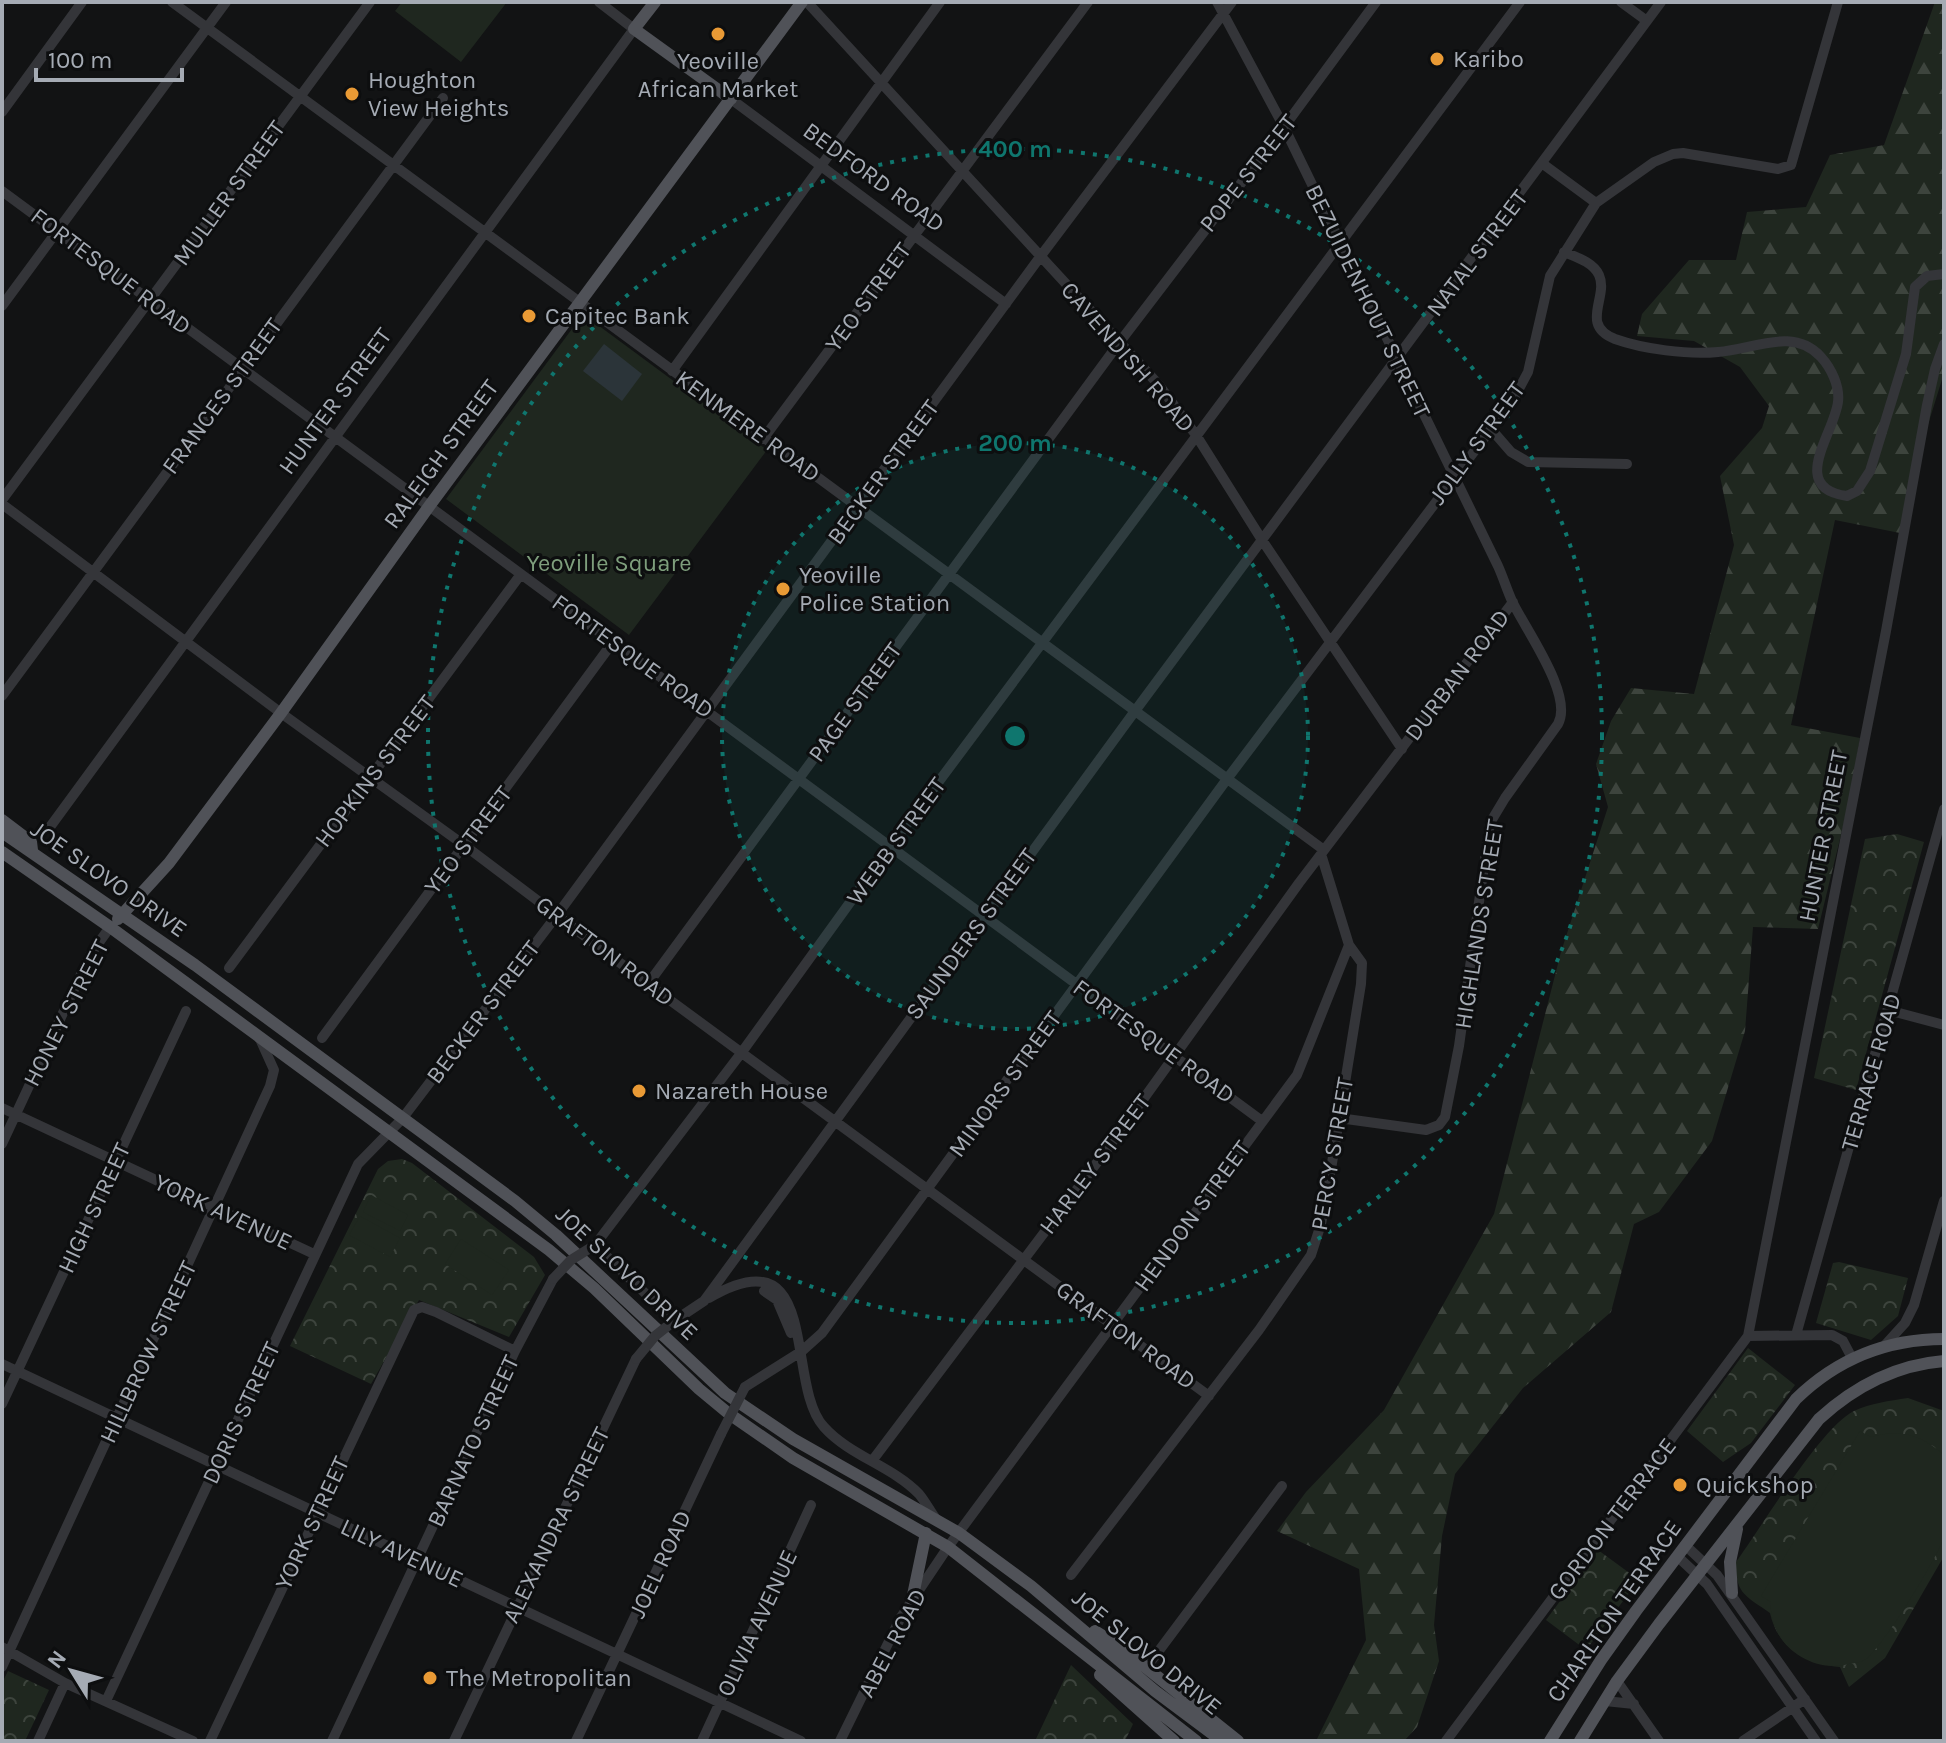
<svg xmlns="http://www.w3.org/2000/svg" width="1946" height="1743" font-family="Karla,sans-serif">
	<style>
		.forest { fill: url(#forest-firs) }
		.park { fill: url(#park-crowns) }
		.garden { fill: #1f271f }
		.water { fill: #2b3439 }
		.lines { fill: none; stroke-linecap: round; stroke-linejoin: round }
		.minor { stroke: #343539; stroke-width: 10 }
		.major { stroke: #505258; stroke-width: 12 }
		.minor-bridge { stroke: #343539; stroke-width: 10 }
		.ring { fill: none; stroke: #0f766e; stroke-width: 4; stroke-dasharray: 4 8 }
		.poi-dot { fill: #e99a35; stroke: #0d0e0f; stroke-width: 3 }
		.labels { text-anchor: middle; stroke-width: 6; stroke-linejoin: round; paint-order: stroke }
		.poi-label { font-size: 24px; fill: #a5abb4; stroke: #0d0e0f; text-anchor: start }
		.street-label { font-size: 24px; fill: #a5abb4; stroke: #0d0e0f }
		.park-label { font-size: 24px; fill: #7e9e7c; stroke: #0d0e0f }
		.centre { fill: #0f766e; stroke: #0d0e0f; stroke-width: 4 }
		.ring-label { font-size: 24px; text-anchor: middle; font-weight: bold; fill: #0f766e; stroke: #0d0e0f; stroke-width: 6; stroke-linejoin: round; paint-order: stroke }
	</style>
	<defs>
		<pattern id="forest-firs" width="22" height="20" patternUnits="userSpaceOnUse" patternTransform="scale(2)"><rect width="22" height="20" fill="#1f271f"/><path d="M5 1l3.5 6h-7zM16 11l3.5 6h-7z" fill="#3d443d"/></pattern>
		<pattern id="park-crowns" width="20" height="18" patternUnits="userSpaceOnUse" patternTransform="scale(2)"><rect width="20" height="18" fill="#1f271f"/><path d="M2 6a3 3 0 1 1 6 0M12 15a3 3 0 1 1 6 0" fill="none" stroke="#3d443d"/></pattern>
	</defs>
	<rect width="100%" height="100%" fill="#121314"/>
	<path class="forest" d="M1935 2H1944V373L1912 476 1905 534 1835 520 1791 725 1860 738 1848 806 1818 929 1753 927 1745 1031 1712 1141 1659 1212 1634 1224 1611 1312 1523 1388 1455 1474 1442 1536 1434 1625 1439 1661 1417 1727 1404 1741H1316L1366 1640 1359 1569 1277 1531 1306 1492 1384 1410 1494 1214 1561 952 1608 807 1596 764 1611 721 1631 688 1694 694 1734 545 1720 476 1762 428 1769 406 1740 367 1694 341 1637 336 1642 314 1689 260H1736L1747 212 1806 207 1830 155 1884 145Z"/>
	<path class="park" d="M1897 834 1924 842 1856 1090 1814 1078 1865 839Z
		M402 1159 412 1163 534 1257 545 1275 509 1337 419 1300 371 1384 290 1346 378 1169 388 1161Z
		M1839 1262 1908 1278 1898 1316 1871 1340 1816 1323 1833 1263Z
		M1748 1348 1795 1385 1751 1443 1723 1462 1687 1431Z
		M1908 1398 1944 1411V1556L1885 1658 1849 1687 1840 1667C1805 1664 1778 1648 1770 1613 1746 1596 1735 1594 1736 1562 1761 1528 1820 1428 1854 1411 1871 1403 1889 1401 1908 1398Z
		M1598 1550 1639 1580 1586 1650 1546 1620Z
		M1071 1665 1133 1724 1125 1741H1035Z
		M8 1671 49 1690 25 1741H2V1683Z"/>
	<path class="garden" d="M402 2H507L461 62 395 11Z
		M583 314 767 450 629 635 446 499Z
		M371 1195 408 1215 400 1231 363 1212Z
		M360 1216 400 1238 390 1257 349 1235Z
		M461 1239 509 1270 492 1295 445 1264Z
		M1860 1431 1871 1437C1900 1428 1922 1435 1944 1455 1944 1474 1946 1525 1943 1540 1935 1561 1883 1647 1866 1659 1862 1662 1855 1663 1849 1664 1810 1674 1768 1643 1771 1602L1761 1596Z"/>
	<path class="water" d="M604 344 642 374 622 401 583 371Z"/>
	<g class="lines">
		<path class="minor" d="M172 2 1324 850
			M807 2 1159 385 1196 435 1262 540 1402 749
			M1217 2 1284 127 1498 566C1503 577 1507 590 1512 601 1525 629 1574 695 1558 724L1505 798 1490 823 1459 1046 1445 1117 1439 1125 1426 1130 1339 1118
			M1520 2 890 847 742 1052 595 1245 674 1321 704 1301 1135 711 1661 2
			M1621 2 1647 21
			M731 99 1006 304
			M2 112 82 2
			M1543 164 1596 203
			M2 191 1262 1121
			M1564 252C1576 257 1593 262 1599 275 1609 297 1579 325 1615 339 1643 349 1688 355 1718 352 1753 350 1793 326 1821 357 1831 368 1840 386 1838 402 1834 434 1788 488 1847 496L1857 491 1870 471 1906 354 1915 287 1927 276 1944 274
			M2 306 226 2
			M672 371 940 2
			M1491 429 1511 452 1528 462 1627 464
			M763 439 1088 2
			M2 500 370 2
			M2 504 281 713 464 845 648 984 1209 1396
			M2 696 443 98
			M50 827 634 29 599 2
			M229 968 521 574
			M648 984 1119 343 1284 127 1376 2
			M1888 1010 1944 1025
			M322 1038 613 642
			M2 1108 314 1254
			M2 1144 90 955 110 927
			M764 1291 777 1300 791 1333
			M709 1298C823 1231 784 1384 824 1427 850 1456 892 1466 919 1494 925 1501 930 1511 936 1519
			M1796 1335 1944 809
			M1748 1336 1886 631 1927 405 1935 369 1944 344
			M1885 1345 1905 1323 1914 1305 1944 1201
			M2 1364 801 1741
			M745 1387 802 1351 822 1333 1227 779 1513 400 1528 372 1550 276 1596 203 1654 162 1673 154 1683 153 1778 169 1791 165 1838 2
			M2 1404 186 1011
			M872 1461 1111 1144 1299 883 1513 602
			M1685 1545 1717 1575 1834 1741
			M1677 1556 1707 1584 1816 1741
			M1071 1575 1259 1330 1311 1255 1321 1224 1332 1163 1361 984 1362 963 1349 945
			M2 1647 65 1683 193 1741
			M2 1667 270 1086 274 1070 260 1039
			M1146 1668 1282 1486
			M1617 1681 1659 1741
			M106 1701 358 1164 402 1119 557 915 1040 257 1232 2
			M1605 1701 1634 1704
			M38 1741 65 1683
			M210 1741 414 1310 422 1307 436 1312 515 1351
			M332 1741 515 1351 553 1279
			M454 1741 636 1359
			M576 1741 721 1434
			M702 1741 811 1505
			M840 1741 901 1617 948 1547 1297 1075 1349 945 1321 854
			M1446 1741 1748 1336 1832 1335 1843 1341 1852 1358
			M1743 1741 1805 1699"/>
		<path class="major" d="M655 2 634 29 731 99
			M2 820 31 842 32 850
			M2 832 195 965 515 1201 556 1235 725 1393 793 1439 959 1533 1031 1586 1155 1691 1222 1741
			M2 852 110 927 549 1250 594 1288 699 1389 728 1413 793 1458 948 1547 1196 1741
			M118 919 169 863 281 713 430 505 802 2
			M1732 1593 1730 1562 1737 1529
			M912 1600 926 1533
			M1095 1631 1119 1646 1238 1741
			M1100 1675 1174 1741
			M1550 1741 1601 1660 1636 1611 1796 1399C1837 1359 1887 1339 1944 1339
			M1580 1741 1617 1681 1659 1624 1819 1419C1855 1386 1895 1365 1944 1361"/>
		<path class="minor-bridge" d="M553 1279 571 1260 595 1245
			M636 1359 655 1336 674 1321
			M721 1434 745 1387"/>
	</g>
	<circle cx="1015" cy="736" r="293" fill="#0f766e" fill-opacity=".12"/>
	<g class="ring">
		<circle cx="1015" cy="736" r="293"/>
		<circle cx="1015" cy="736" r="587"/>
	</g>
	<g class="poi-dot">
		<circle cx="718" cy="34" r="8"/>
		<circle cx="1437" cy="59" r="8"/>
		<circle cx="352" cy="94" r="8"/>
		<circle cx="529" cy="316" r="8"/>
		<circle cx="783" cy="589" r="8"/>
		<circle cx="639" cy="1091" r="8"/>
		<circle cx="1680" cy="1485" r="8"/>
		<circle cx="430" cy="1678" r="8"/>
	</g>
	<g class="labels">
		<g class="poi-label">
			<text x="1453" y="67">Karibo</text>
			<text x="718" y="69" text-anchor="middle">Yeoville<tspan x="718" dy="28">African Market</tspan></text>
			<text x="368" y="88">Houghton<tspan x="368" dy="28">View Heights</tspan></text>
			<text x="545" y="324">Capitec Bank</text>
			<text x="799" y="583">Yeoville<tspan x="799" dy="28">Police Station</tspan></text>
			<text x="655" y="1099">Nazareth House</text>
			<text x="1696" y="1493">Quickshop</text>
			<text x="446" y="1686">The Metropolitan</text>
		</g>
		<g class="street-label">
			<text transform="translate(1248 173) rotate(-52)" y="8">POPE STREET</text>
			<text transform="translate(874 177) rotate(36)" y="8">BEDFORD ROAD</text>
			<text transform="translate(229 193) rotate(-54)" y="8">MULLER STREET</text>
			<text transform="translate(1477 253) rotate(-53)" y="8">NATAL STREET</text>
			<text transform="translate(111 271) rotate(37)" y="8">FORTESQUE ROAD</text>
			<text transform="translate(868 297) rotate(-54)" y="8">YEO STREET</text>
			<text transform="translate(1368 301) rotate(64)" y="8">BEZUIDENHOUT STREET</text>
			<text transform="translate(1128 357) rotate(49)" y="8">CAVENDISH ROAD</text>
			<text transform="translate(222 396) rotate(-54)" y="8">FRANCES STREET</text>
			<text transform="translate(335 401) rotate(-54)" y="8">HUNTER STREET</text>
			<text transform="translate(748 426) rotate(36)" y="8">KENMERE ROAD</text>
			<text transform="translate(1477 443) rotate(-54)" y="8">JOLLY STREET</text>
			<text transform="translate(441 454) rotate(-54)" y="8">RALEIGH STREET</text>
			<text transform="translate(883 472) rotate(-54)" y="8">BECKER STREET</text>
			<text transform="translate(633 656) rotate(36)" y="8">FORTESQUE ROAD</text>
			<text transform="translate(1457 675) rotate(-53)" y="8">DURBAN ROAD</text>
			<text transform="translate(855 702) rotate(-54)" y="8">PAGE STREET</text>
			<text transform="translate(375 771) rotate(-53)" y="8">HOPKINS STREET</text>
			<text transform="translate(1823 836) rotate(-79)" y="8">HUNTER STREET</text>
			<text transform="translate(468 840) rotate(-53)" y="8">YEO STREET</text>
			<text transform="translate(896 841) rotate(-54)" y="8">WEBB STREET</text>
			<text transform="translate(109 879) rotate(35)" y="8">JOE SLOVO DRIVE</text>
			<text transform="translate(1479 924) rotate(-81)" y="8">HIGHLANDS STREET</text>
			<text transform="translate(971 934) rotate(-54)" y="8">SAUNDERS STREET</text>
			<text transform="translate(605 951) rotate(37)" y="8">GRAFTON ROAD</text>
			<text transform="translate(483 1012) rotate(-53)" y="8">BECKER STREET</text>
			<text transform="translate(66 1013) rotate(-63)" y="8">HONEY STREET</text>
			<text transform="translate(1154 1041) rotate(36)" y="8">FORTESQUE ROAD</text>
			<text transform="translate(1871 1072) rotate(-74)" y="8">TERRACE ROAD</text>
			<text transform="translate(1005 1084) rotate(-54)" y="8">MINORS STREET</text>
			<text transform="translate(1332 1154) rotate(-80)" y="8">PERCY STREET</text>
			<text transform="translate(1095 1164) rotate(-53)" y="8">HARLEY STREET</text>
			<text transform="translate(94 1208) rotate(-65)" y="8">HIGH STREET</text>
			<text transform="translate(223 1212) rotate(25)" y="8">YORK AVENUE</text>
			<text transform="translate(1192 1216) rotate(-54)" y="8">HENDON STREET</text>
			<text transform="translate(627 1273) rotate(43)" y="8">JOE SLOVO DRIVE</text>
			<text transform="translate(1126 1335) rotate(36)" y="8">GRAFTON ROAD</text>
			<text transform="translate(148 1352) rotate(-65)" y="8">HILLBROW STREET</text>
			<text transform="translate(241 1413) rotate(-65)" y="8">DORIS STREET</text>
			<text transform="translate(473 1441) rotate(-65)" y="8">BARNATO STREET</text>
			<text transform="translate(1612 1519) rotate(-53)" y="8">GORDON TERRACE</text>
			<text transform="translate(312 1523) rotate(-65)" y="8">YORK STREET</text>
			<text transform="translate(556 1525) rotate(-64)" y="8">ALEXANDRA STREET</text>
			<text transform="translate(402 1553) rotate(25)" y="8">LILY AVENUE</text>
			<text transform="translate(660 1564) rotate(-65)" y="8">JOEL ROAD</text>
			<text transform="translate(1614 1611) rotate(-55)" y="8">CHARLTON TERRACE</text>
			<text transform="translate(757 1623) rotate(-65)" y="8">OLIVIA AVENUE</text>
			<text transform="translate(892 1643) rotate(-62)" y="8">ABEL ROAD</text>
			<text transform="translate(1147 1652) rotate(39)" y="8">JOE SLOVO DRIVE</text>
		</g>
		<g class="park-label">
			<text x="609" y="571">Yeoville Square</text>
		</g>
	</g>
	<circle cx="1015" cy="736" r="12" class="centre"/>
	<g class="ring-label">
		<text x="1015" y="157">400 m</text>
		<text x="1015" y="451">200 m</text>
	</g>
	<rect width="1946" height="1743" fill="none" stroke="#a5abb4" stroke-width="8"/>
	<g transform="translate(72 1671) rotate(307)" stroke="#0d0e0f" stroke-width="6" paint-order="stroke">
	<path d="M0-6L14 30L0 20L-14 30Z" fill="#a5abb4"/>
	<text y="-12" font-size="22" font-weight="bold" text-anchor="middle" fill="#a5abb4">N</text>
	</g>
	<path d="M36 68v12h146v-12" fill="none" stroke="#a5abb4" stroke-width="4"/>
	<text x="48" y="68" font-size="24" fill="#a5abb4" stroke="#0d0e0f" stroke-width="6" paint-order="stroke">100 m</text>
</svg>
